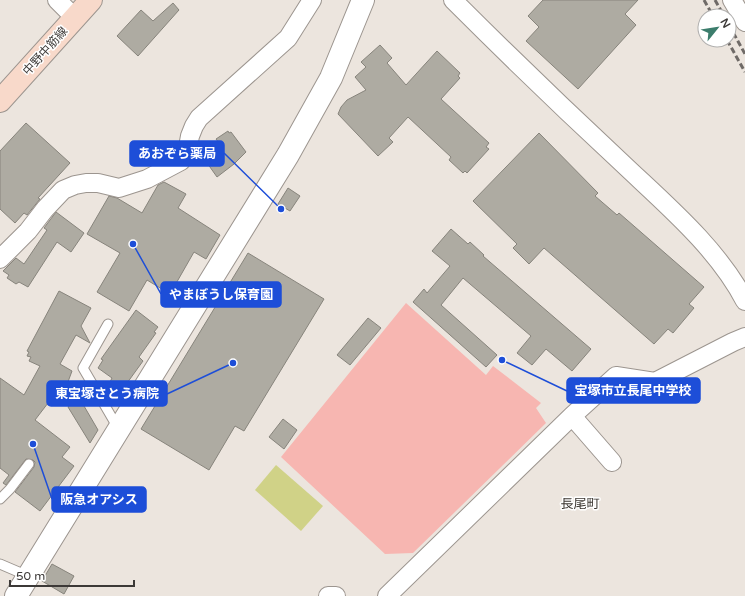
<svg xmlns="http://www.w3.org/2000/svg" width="745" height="596" font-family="'Varela Round','Noto Sans JP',sans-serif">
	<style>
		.green { fill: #f7b6b1 }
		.water { fill: #d0d287 }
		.building { fill: #aeaba2; stroke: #87847c }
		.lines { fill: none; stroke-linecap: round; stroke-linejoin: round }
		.service-casing { stroke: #9c958f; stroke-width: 11 }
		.minor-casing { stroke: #9c958f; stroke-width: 20 }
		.tertiary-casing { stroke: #9c958f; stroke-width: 24 }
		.secondary-casing { stroke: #9c958f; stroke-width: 24 }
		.service { stroke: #fff; stroke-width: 9 }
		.minor { stroke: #fff; stroke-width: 18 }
		.tertiary { stroke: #fff; stroke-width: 22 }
		.secondary { stroke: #f8d9ca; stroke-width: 22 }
		.rail { stroke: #6f6a67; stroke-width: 3; stroke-dasharray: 6 3; stroke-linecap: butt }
		.labels { text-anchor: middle; stroke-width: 3; stroke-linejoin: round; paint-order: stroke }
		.street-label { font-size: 12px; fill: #3c3937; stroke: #fff }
		.neighbourhood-label { font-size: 13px; fill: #3b3630; stroke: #fff }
		.leader { fill: none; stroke: #1d4ed8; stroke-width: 1.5 }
		.callout-dot { fill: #1d4ed8; stroke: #fff; stroke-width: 1.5 }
		.callout { fill: #1d4ed8; stroke: #1d4ed8; stroke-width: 1.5 }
		.callout-label { font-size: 13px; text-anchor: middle; font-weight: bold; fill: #fff }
	</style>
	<rect width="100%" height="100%" fill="#ece5de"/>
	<path class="green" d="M406 303 486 375 493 366 541 403 536 408 546 423 413 553 385 554 281 457Z"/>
	<path class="water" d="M276 465 323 506 301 531 255 490Z"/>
	<path class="building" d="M543 0H638L625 14 636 25 578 89 526 41 539 27 528 16Z
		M173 3 179 10 138 56 117 36 141 10 153 21Z
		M380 45 392 58 387 63 406 85 437 51 460 73 458 76 460 78 441 99 489 143 486 147 489 149 467 173 465 171 463 173 449 160 451 157 408 117 389 138 393 142 378 156 338 114 341 107 347 100 366 90 355 77 366 67 361 62Z
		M26 123 70 163 38 198 40 199 27 215 24 213 15 223 0 209V151Z
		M228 131 229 133 231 132 246 152 234 164 217 177 205 160 207 159 204 155 219 143 216 139Z
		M539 133 598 193 595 196 617 215 619 213 704 287 689 304 694 308 673 333 668 329 654 344 544 248 529 264 513 248 517 244 473 201Z
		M164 182 186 194 178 208 220 235 206 259 194 252 170 294 147 280 129 311 97 292 120 253 87 234 109 196 117 198 142 213 158 185Z
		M288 188 300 196 290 211 278 204Z
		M56 212 84 233 71 252 57 242 28 287 19 282 16 284 7 278 9 275 3 271 16 258 24 264 47 230 44 228Z
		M451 229 468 244 470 242 484 255 483 256 591 349 572 371 546 349 532 365 517 353 531 336 463 278 441 305 497 355 486 367 413 302 424 289 427 293 450 266 432 251Z
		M248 253 324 299 244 431 235 426 209 470 141 429Z
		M59 291 91 308 81 326 90 343 76 335 60 364 72 371 62 398 58 390 35 420 70 447 62 457 74 466 40 511 15 492 34 467 35 462 33 460 26 459 6 485 3 483 9 475 0 468V378L24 395 40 366 29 361 31 357 27 356 29 352 27 351Z
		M136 310 158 327 154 332 156 333 139 357 143 361 122 390 110 382 112 378 98 368 103 360 101 359Z
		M368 318 381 328 350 365 337 355Z
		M77 394 98 430 90 443 68 407Z
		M283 419 297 430 284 449 269 437Z
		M52 564 74 576 64 594 42 581Z"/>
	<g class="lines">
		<defs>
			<path id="service" d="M108 324 83 368 118 428
				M0 499 10 489 29 464
				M0 564 28 576"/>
			<path id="minor" d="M57 0 75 18
				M453 0C508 55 564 109 621 162 664 203 717 247 745 301
				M732 0 745 22
				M0 259 28 231 45 209 63 190 75 185 86 183H98L119 188 147 179 181 161 188 147 190 136 194 126 199 118 288 38 312 0
				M572 416 612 462
				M328 596H336
				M387 596 572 416 616 376 655 382 733 342 745 337"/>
			<path id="tertiary" d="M16 596 288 155 331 78 363 0"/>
			<path id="secondary" d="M0 101 91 0"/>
		</defs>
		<use href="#service" class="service-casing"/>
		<use href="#minor" class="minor-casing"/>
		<use href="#tertiary" class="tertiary-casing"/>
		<use href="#secondary" class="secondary-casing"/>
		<use href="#service" class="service"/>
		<use href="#minor" class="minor"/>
		<use href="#tertiary" class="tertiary"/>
		<use href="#secondary" class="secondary"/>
		<path class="rail" d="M704 0 713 16
			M715 0 724 16
			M729 25 745 54
			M727 40 745 72"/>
	</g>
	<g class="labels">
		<g class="street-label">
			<text transform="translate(45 51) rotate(-48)" y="4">中野中筋線</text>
		</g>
		<g class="neighbourhood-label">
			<text x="580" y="508">長尾町</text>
		</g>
	</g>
	<path class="leader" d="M281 209L224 153M133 244L161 294M502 360L567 391M233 363L167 394M33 444L52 499"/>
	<g class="callout-dot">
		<circle cx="281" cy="209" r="4"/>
		<circle cx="133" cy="244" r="4"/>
		<circle cx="502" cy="360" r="4"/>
		<circle cx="233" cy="363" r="4"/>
		<circle cx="33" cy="444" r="4"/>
	</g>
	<g class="callout">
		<rect x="130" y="141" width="94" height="25" rx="4"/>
		<rect x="161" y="282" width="120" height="25" rx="4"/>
		<rect x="567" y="378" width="133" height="25" rx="4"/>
		<rect x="47" y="381" width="120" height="25" rx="4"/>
		<rect x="52" y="487" width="94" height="25" rx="4"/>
	</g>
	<g class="callout-label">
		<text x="177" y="158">あおぞら薬局</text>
		<text x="221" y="299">やまぼうし保育園</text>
		<text x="633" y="395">宝塚市立長尾中学校</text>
		<text x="107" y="398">東宝塚さとう病院</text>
		<text x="99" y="504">阪急オアシス</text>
	</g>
	<g transform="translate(717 28) rotate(60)"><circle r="19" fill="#ffffff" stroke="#b1b0af"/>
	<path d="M0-3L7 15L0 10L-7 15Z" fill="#3c7d6c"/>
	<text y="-6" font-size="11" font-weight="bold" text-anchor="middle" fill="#3c3937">N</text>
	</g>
	<path d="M10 580v6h124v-6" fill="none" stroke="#3c3937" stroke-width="2"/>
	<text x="16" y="580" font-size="12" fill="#3c3937" stroke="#ffffff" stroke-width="3" paint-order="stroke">50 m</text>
</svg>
